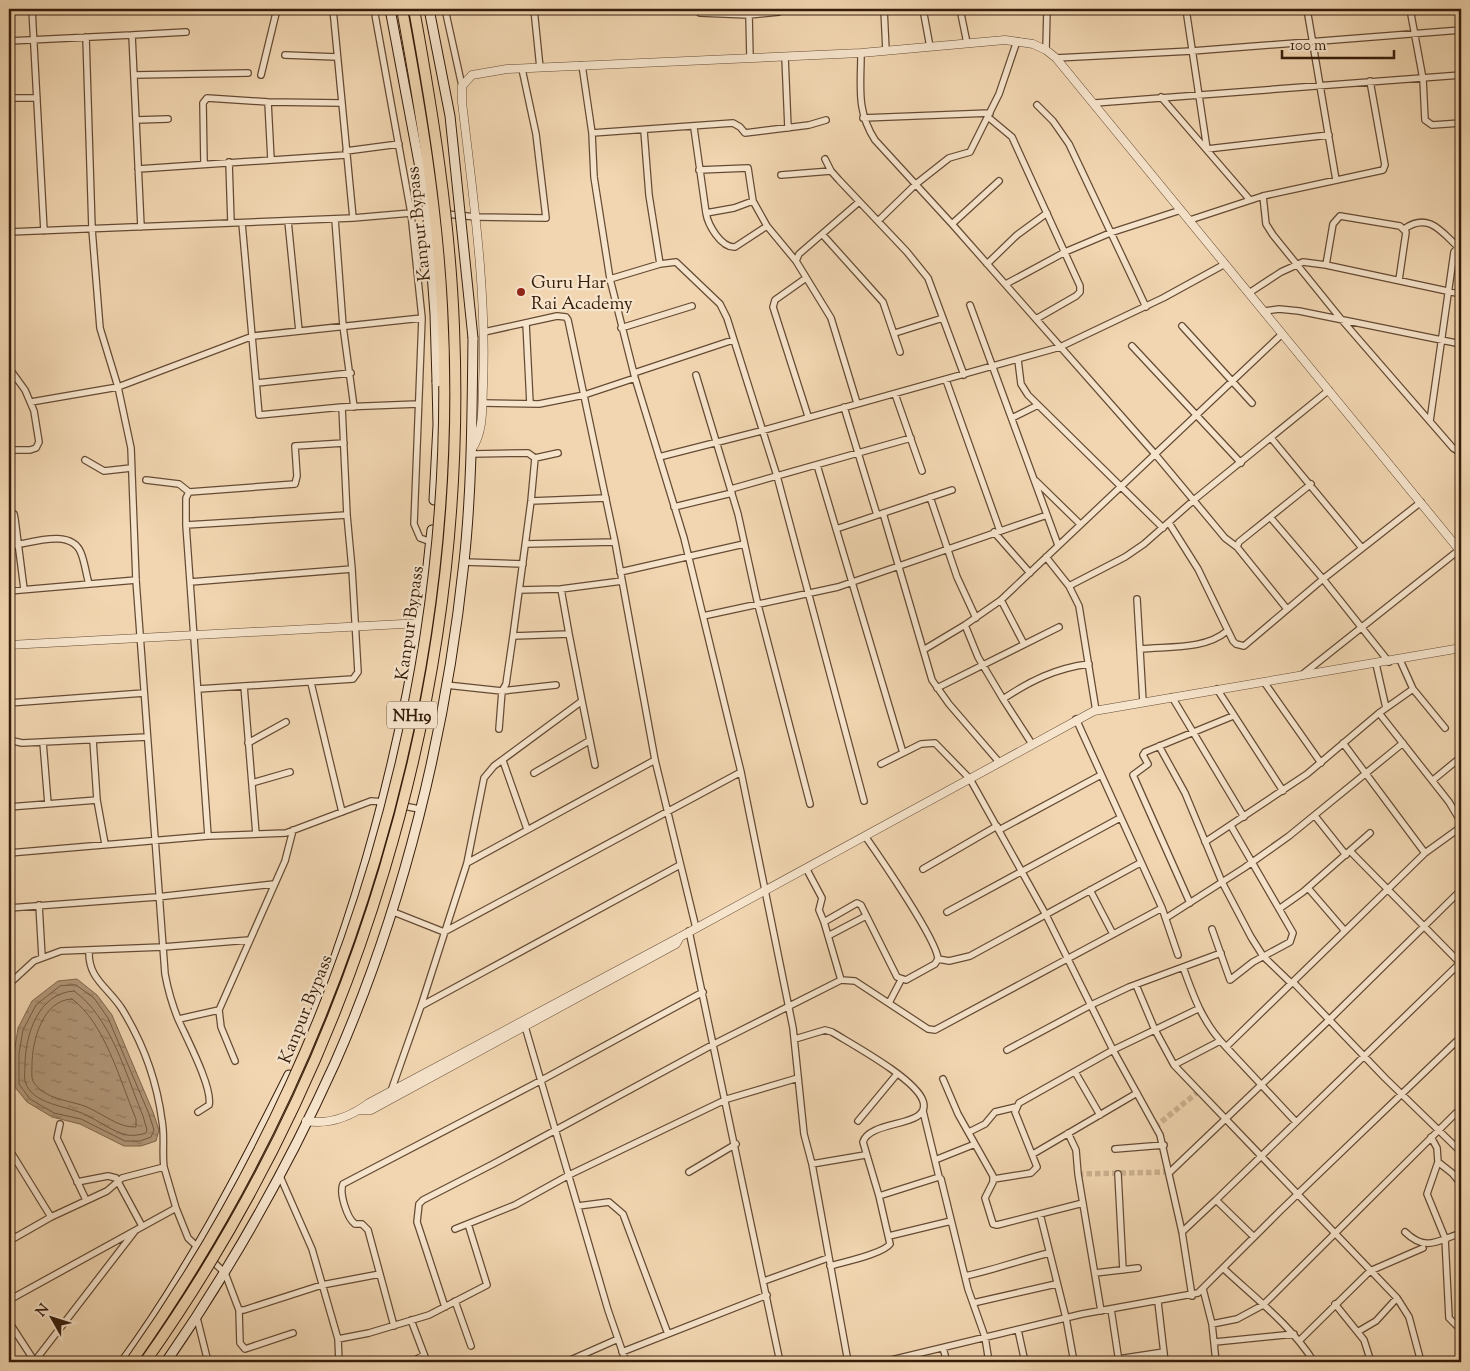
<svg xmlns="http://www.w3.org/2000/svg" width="1470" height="1371" font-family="'Sorts Mill Goudy',serif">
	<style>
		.water { fill: url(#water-ripples); stroke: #80664d }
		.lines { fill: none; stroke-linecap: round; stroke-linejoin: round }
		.shore { stroke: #745a42; stroke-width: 1 }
		.minor-tunnel { stroke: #ccb190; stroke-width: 5.5; stroke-dasharray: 5.5 3; stroke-linecap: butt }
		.minor-casing { stroke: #654b34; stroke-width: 8 }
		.tertiary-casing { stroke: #654b34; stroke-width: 9 }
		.secondary-casing { stroke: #361d0b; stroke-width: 11 }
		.minor { stroke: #f6e4cc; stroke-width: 5.5 }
		.tertiary { stroke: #f6e4cc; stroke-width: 8 }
		.secondary { stroke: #f6e4cc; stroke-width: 9 }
		.secondary-bridge-casing { stroke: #361d0b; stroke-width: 11; stroke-linecap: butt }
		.trunk-bridge-casing { stroke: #361d0b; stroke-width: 12; stroke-linecap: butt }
		.secondary-bridge { stroke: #f6e4cc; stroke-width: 9 }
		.trunk-bridge { stroke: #f1d6b1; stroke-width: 10 }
		.poi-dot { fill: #8f2418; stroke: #f6e4cc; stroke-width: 2 }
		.labels { text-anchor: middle; stroke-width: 4.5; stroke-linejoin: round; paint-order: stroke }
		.shield { fill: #f6e4cc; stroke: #705945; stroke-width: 1 }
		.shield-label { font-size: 16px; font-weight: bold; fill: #361d0b }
		.street-label { font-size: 18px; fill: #361d0b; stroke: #f6e4cc }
		.poi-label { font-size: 18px; fill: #361d0b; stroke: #f6e4cc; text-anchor: start }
	</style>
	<defs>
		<pattern id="water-ripples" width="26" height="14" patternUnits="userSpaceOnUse" patternTransform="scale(1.25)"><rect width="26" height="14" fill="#b19779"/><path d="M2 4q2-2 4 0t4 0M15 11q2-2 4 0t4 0" fill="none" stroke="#917b61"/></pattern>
	</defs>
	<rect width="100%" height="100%" fill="#f1d6b1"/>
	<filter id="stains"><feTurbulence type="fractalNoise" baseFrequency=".004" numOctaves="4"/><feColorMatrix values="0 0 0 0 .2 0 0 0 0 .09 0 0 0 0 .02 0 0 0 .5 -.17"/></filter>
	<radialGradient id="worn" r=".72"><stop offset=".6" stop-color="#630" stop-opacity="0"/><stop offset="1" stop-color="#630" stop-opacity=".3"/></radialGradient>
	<path class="water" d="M77 979 97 995 112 1015 153 1112 159 1130 156 1141 141 1146H124L80 1124 52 1117 27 1102 14 1086V1054L18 1028 32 1001 58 981Z"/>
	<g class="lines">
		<path class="shore" d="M76 985 94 998 108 1018 149 1114 154 1130 151 1137 140 1141H125L81 1119 54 1113 30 1099 19 1084V1054L23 1030 36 1005 60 986Z
			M74 991C111 1017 126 1075 143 1116L147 1130 146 1133C140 1135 133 1136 127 1135 113 1132 99 1121 86 1115 69 1106 31 1105 25 1081 24 1077 25 1070 25 1066 25 1035 38 993 74 991Z
			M72 999C105 1023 120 1081 136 1119V1127C119 1128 103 1114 87 1107 70 1100 44 1100 33 1081 31 1077 32 1070 32 1065 32 1042 42 1000 72 999Z"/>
		<path class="minor-tunnel" d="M1155 1127 1199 1091
			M1078 1174 1170 1172"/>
		<defs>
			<path id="minor" d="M32 9 44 231
				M333 9 353 218
				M374 9 411 213 427 212 476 217 546 218 536 134 522 69
				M445 9 462 86
				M534 9 540 68
				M700 9V13L749 15 779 12V9
				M884 9 886 51
				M923 9 930 47
				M960 9 967 43
				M1186 9 1207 149 1329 135
				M1307 9 1336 180
				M1410 9 1423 79 1425 120 1432 125 1461 123
				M749 15 750 58
				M132 35 186 32
				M86 37 92 229 100 328 118 387 131 448 136 580 165 974C168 990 172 1004 178 1019 186 1037 213 1088 209 1105L198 1112
				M9 41 132 35 141 227
				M1046 50 1047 9
				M861 53C861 86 856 111 875 140L952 224 1155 454 1225 538 1237 547
				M285 55 337 57
				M785 57 788 128
				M1056 58 1192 51 1461 30
				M582 65 592 133 594 177 610 279 635 378 684 538 741 772 793 1028 804 1134 812 1164 848 1362
				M134 75 248 73
				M261 75 277 9
				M1161 97 1250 200
				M9 98H37
				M268 102 271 160
				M1095 103 1461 75
				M1037 105 1053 121 1069 144 1146 307
				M988 117 1012 137 1080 286V292L1076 296 1036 319
				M863 118 990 113
				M136 120 168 119
				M694 128 706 213C708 225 721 248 735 247L767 226 796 261
				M644 131 649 195 660 264
				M592 133 733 123 740 127 745 133 809 125 826 120
				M346 151 399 144
				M825 159 831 171 839 180 907 252 928 278 964 375
				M229 162 231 223
				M204 164 203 103 207 98 268 102 341 103
				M138 169 346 155
				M699 170 748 168 753 201
				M781 175 831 171
				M1263 196 1266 224 1273 235 1341 319 1453 448 1461 453
				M706 213 734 208 753 201 767 226
				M335 219 343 326 354 407
				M1190 220 1263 196 1383 170 1385 165 1370 81
				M288 221 299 331
				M878 221 916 184 949 158 970 152 999 94 1017 41
				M242 223 259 415 342 407 418 404
				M952 224 999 181
				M1404 229C1428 212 1441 231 1458 247
				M9 232 353 218 411 213 422 318 414 524 420 538 431 542
				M822 234 883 302 900 352
				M987 264 1017 235 1047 213
				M1326 265 1333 224 1340 216 1400 226 1406 232 1399 280
				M806 278 775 300 773 307 808 416
				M610 279 660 264 676 262 720 304 727 318 777 476 864 801
				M1006 284 1065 252 1110 233 1181 210
				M1249 293 1281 272 1303 262 1326 265 1461 294
				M970 305 1058 545
				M1264 311 1279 309 1299 311 1461 344
				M526 323 530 404
				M1182 326 1252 403
				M621 328 692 306
				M484 332 557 316 566 317 568 320 615 542 655 760 696 928
				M895 333 943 318
				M1132 346 1241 463
				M1018 360 1021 384 1028 395 1163 528
				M9 368 25 390 34 411 39 442 36 448 30 450H9
				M634 373 733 340
				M696 375 738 514 758 605 810 804
				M946 380 1000 531
				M257 383 351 373
				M895 394 922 471
				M31 402 118 387 253 336 422 318
				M482 403 539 404 584 395 635 378
				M857 403 831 318 796 261 799 254 859 202
				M342 407 347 515
				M844 407 877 515
				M1012 418 1038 405
				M1430 421 1454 252 1458 247 1461 246
				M1271 438 1362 548
				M472 454 528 453 535 458
				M659 457 761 431 1060 347 1163 298 1225 264
				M535 458 558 453
				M85 460 104 471 131 468
				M817 465 903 753
				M146 480 179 484 189 492
				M1036 481 1080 524
				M731 489 911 438
				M930 497 957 577 976 618
				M531 501 606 498
				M674 507 732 493
				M9 511 14 514 15 519 24 589
				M883 513 932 680 949 704 999 762
				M1270 517 1323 579 1389 662
				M1169 523 1198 569 1233 641 1236 644 1244 646 1323 579 1421 502
				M186 525V498L189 492 295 484 297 476 295 446 344 443
				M836 529 952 490
				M994 532 1030 573
				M526 544 615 542
				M9 546C29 544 71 527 81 553 85 563 86 574 89 584
				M1046 557 1069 586 1079 606 1096 711
				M464 562 523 564
				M620 572 744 544
				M190 582 352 569 347 515 186 525C193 629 201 732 208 836
				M1069 586 1125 557 1144 544 1195 499 1329 390
				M561 589 569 634
				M519 590 561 589 622 581
				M9 591 136 580
				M1137 599 1143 702
				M1001 600 1024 644
				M1287 609 1237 547 1239 542 1311 484
				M703 616 838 587 1047 515
				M965 625 978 657 1003 699C1030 681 1056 668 1089 664
				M925 649 965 625 1001 600 1282 334
				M1140 649C1168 646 1205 650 1227 631
				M1376 664 1386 708
				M1303 674 1459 550
				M1264 682 1321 763
				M311 683 342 812
				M446 685 502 691 506 684 513 636
				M244 686 256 834
				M937 688 1059 627
				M198 689 353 679 358 672 352 569
				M1217 689 1283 791
				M1413 689 1445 728
				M1172 697 1244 817
				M1003 699 1032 744
				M582 701 595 765
				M9 703 144 693
				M1379 713 1449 802 1461 822
				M1076 719 1162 908 1178 955
				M499 729 502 691 556 685
				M9 740 22 743 147 737
				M93 740 97 800 105 844
				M43 742 48 804
				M248 743 286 722
				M1343 743 1425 853
				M1159 746 1185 793 1222 882 1251 937 1263 956 1291 983
				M503 761 527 829
				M881 764 921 744 935 743 970 779 1046 915 1113 1050 1160 1135 1182 1232 1192 1296
				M534 773 589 741
				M1433 780 1461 757
				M252 783 290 772
				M399 805 419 809
				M9 807 97 800
				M1315 816 1346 855
				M999 830 1101 775
				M1205 842 1307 774 1379 713 1413 689 1400 660
				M1350 851 1461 964
				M9 853 208 836 286 833 371 801 385 802
				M467 863 655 760
				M806 868 822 898 819 910 824 922
				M923 869 997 826
				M1308 888 1345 931
				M1090 890 1113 934
				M1190 903 1133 775 1148 764 1143 755 1145 752 1233 716
				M39 905 42 957
				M9 908 157 897 274 884
				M1279 909 1303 892 1370 833
				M391 911 444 932 741 772
				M947 912 1120 818
				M1166 918 1244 868 1289 836 1403 743
				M1212 929 1230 980 1253 962 1290 942 1293 933 1231 826
				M689 931 780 1362
				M828 936 866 916
				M89 951C88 979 108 987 122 1009 143 1043 157 1082 162 1121 165 1136 162 1152 164 1167
				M938 959 949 961 970 956 1140 863
				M1183 967C1194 998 1203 1023 1226 1047
				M841 980 824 922 857 903 861 905 897 977 906 980 935 964 938 959C937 940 879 856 865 836
				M1293 982 1385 1078 1461 1152
				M9 984 34 961 61 951 163 947 249 940
				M1136 985 1155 1030 1174 1065 1397 1298 1409 1317 1421 1362
				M889 1003 901 980
				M421 1006 680 865
				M219 1010 221 1027 235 1061
				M179 1019 219 1010 285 861 293 830
				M524 1023 608 1310 626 1362
				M795 1039 825 1030 832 1032C853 1045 916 1079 923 1101 932 1128 870 1119 863 1142L879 1196 890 1244C883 1254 843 1262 830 1266
				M1007 1050 1091 1005 1129 987 1221 953
				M1174 1065 1220 1041
				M1075 1072 1100 1115
				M943 1079 958 1114 993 1176V1182L985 1198 993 1224 997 1225 1083 1203
				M391 1091 421 1006 467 863 484 778 494 766 582 701 569 634 513 636 531 501 535 458
				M923 1111 939 1177
				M858 1121 897 1074
				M1296 1122 1226 1047 1425 853 1461 827
				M60 1124 57 1138 86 1200
				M969 1132 985 1124 995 1112 1016 1107
				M1068 1133 1076 1150 1078 1174 1101 1311
				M1431 1137 1437 1148 1438 1162 1427 1194 1445 1238 1449 1318 1461 1330
				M9 1149 51 1217
				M1115 1149 1164 1145
				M1033 1154 1137 1093
				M935 1160 975 1144
				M1438 1162 1452 1173 1461 1184
				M812 1164 865 1155
				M689 1172 736 1144
				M1170 1172 1329 1020 1461 890
				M279 1174 312 1249 338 1339 339 1362
				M1118 1174 1123 1270
				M994 1179 1031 1173 1037 1167 1015 1112 1019 1103 1113 1050 1198 1009
				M77 1182 108 1176 116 1178 142 1226
				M879 1196 939 1177 941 1179 968 1289 985 1337 989 1362
				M578 1206 609 1202 623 1214 668 1334
				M1040 1214 1066 1318 1074 1362
				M455 1229 515 1205 569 1175 727 1099 798 1078
				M9 1230 14 1238
				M1182 1232 1216 1200
				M1405 1232C1426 1252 1437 1241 1461 1233
				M889 1236 951 1221
				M1254 1237 1216 1200 1461 962
				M9 1241 51 1217 107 1191 122 1178 164 1167 176 1208
				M1223 1268C1255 1298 1291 1325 1314 1362
				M1095 1273 1138 1268
				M965 1276C994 1270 1020 1260 1049 1253
				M764 1281 828 1258
				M1203 1289 1212 1324 1216 1362
				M9 1300 176 1208 188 1238 225 1273 239 1310H244L322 1285 380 1274
				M455 1301 471 1346
				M1158 1302 1165 1362
				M973 1303 1056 1284
				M1335 1304 1364 1340 1371 1362
				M445 1307 417 1222 419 1204 423 1200 493 1164 714 1044 841 980 855 981 928 1029 935 1030 1162 908
				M1111 1309 1119 1362
				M239 1310 240 1343 245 1349 293 1333
				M197 1318 208 1362
				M411 1320 427 1362
				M9 1322 35 1362
				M1212 1324 1237 1319 1263 1305 1461 1108
				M394 1326 368 1230 362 1224H355C347 1218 339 1193 343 1184L540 1081 703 992
				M1018 1330 1025 1362
				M1359 1331 1376 1321 1397 1298
				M338 1339 369 1333 429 1315 487 1285 468 1224
				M1300 1340 1370 1271 1423 1248
				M1215 1342 1294 1334
				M943 1348 947 1362
				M622 1352 767 1295
				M1118 1359 1164 1352
				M488 1361 489 1362
				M34 1362 135 1231
				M412 1362 424 1355
				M566 1362 618 1339
				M883 1362 1082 1314 1198 1293 1280 1211 1461 1037
				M1452 1362 1461 1360"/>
			<path id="tertiary" d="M472 449C484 431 482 407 483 386 487 291 473 196 462 102V86L472 75 507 69 861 53 1005 40 1033 44 1046 50 1056 58 1461 552
				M9 645 421 623
				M359 1110H371L676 944 680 937
				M306 1121C329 1125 350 1117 369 1103L680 937 1094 711 1461 648"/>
			<path id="secondary" d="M434 500 438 425 437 382
				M309 1028C361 899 397 762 420 624 426 593 428 562 432 530
				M123 1362C188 1273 240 1173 289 1075
				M166 1362C231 1268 288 1167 335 1063 404 906 446 732 464 562 472 488 472 413 473 338"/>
		</defs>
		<use href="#minor" class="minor-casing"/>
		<use href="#tertiary" class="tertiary-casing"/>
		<use href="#secondary" class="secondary-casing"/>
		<use href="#minor" class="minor"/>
		<use href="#tertiary" class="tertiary"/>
		<use href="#secondary" class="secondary"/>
		<defs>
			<path id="secondary-bridge" d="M390 9 427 205 435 314 437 382
				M429 9 450 116 473 338"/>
			<path id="trunk-bridge" d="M131 1362C347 1056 462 681 442 306 437 206 420 107 402 9
				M145 1362C356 1064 469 693 454 327 450 220 433 114 414 9"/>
		</defs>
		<use href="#secondary-bridge" class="secondary-bridge-casing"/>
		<use href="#trunk-bridge" class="trunk-bridge-casing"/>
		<use href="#secondary-bridge" class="secondary-bridge"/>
		<use href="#trunk-bridge" class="trunk-bridge"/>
	</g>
	<circle class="poi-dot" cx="521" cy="292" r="5"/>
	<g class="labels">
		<rect class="shield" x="387" y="701.5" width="50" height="27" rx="4"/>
		<g class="shield-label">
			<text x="412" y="721">NH19</text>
		</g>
		<g class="street-label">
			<text transform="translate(418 224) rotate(-96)" y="6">Kanpur Bypass</text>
			<text transform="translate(409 623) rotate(-82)" y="6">Kanpur Bypass</text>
			<text transform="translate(305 1009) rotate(-68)" y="6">Kanpur Bypass</text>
		</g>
		<g class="poi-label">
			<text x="531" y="288">Guru Har<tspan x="531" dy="21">Rai Academy</tspan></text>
		</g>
	</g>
	<rect width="1470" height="1371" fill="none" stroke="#f1d6b1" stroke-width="30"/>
	<rect x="10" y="10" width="1450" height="1351" fill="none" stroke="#361d0b" stroke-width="2.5"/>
	<rect x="15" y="15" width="1440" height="1341" fill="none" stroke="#361d0b"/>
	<g transform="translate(52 1318) rotate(309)" stroke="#f6e4cc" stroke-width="4" paint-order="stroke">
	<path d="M0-4L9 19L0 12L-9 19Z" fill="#361d0b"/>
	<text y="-8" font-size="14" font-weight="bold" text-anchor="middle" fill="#361d0b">N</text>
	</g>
	<path d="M1282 50v8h112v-8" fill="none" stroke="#361d0b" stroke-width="2.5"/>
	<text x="1290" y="50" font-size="15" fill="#361d0b" stroke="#f6e4cc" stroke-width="4" paint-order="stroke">100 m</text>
	<rect width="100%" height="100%" filter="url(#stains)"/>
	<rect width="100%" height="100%" fill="url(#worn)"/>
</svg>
